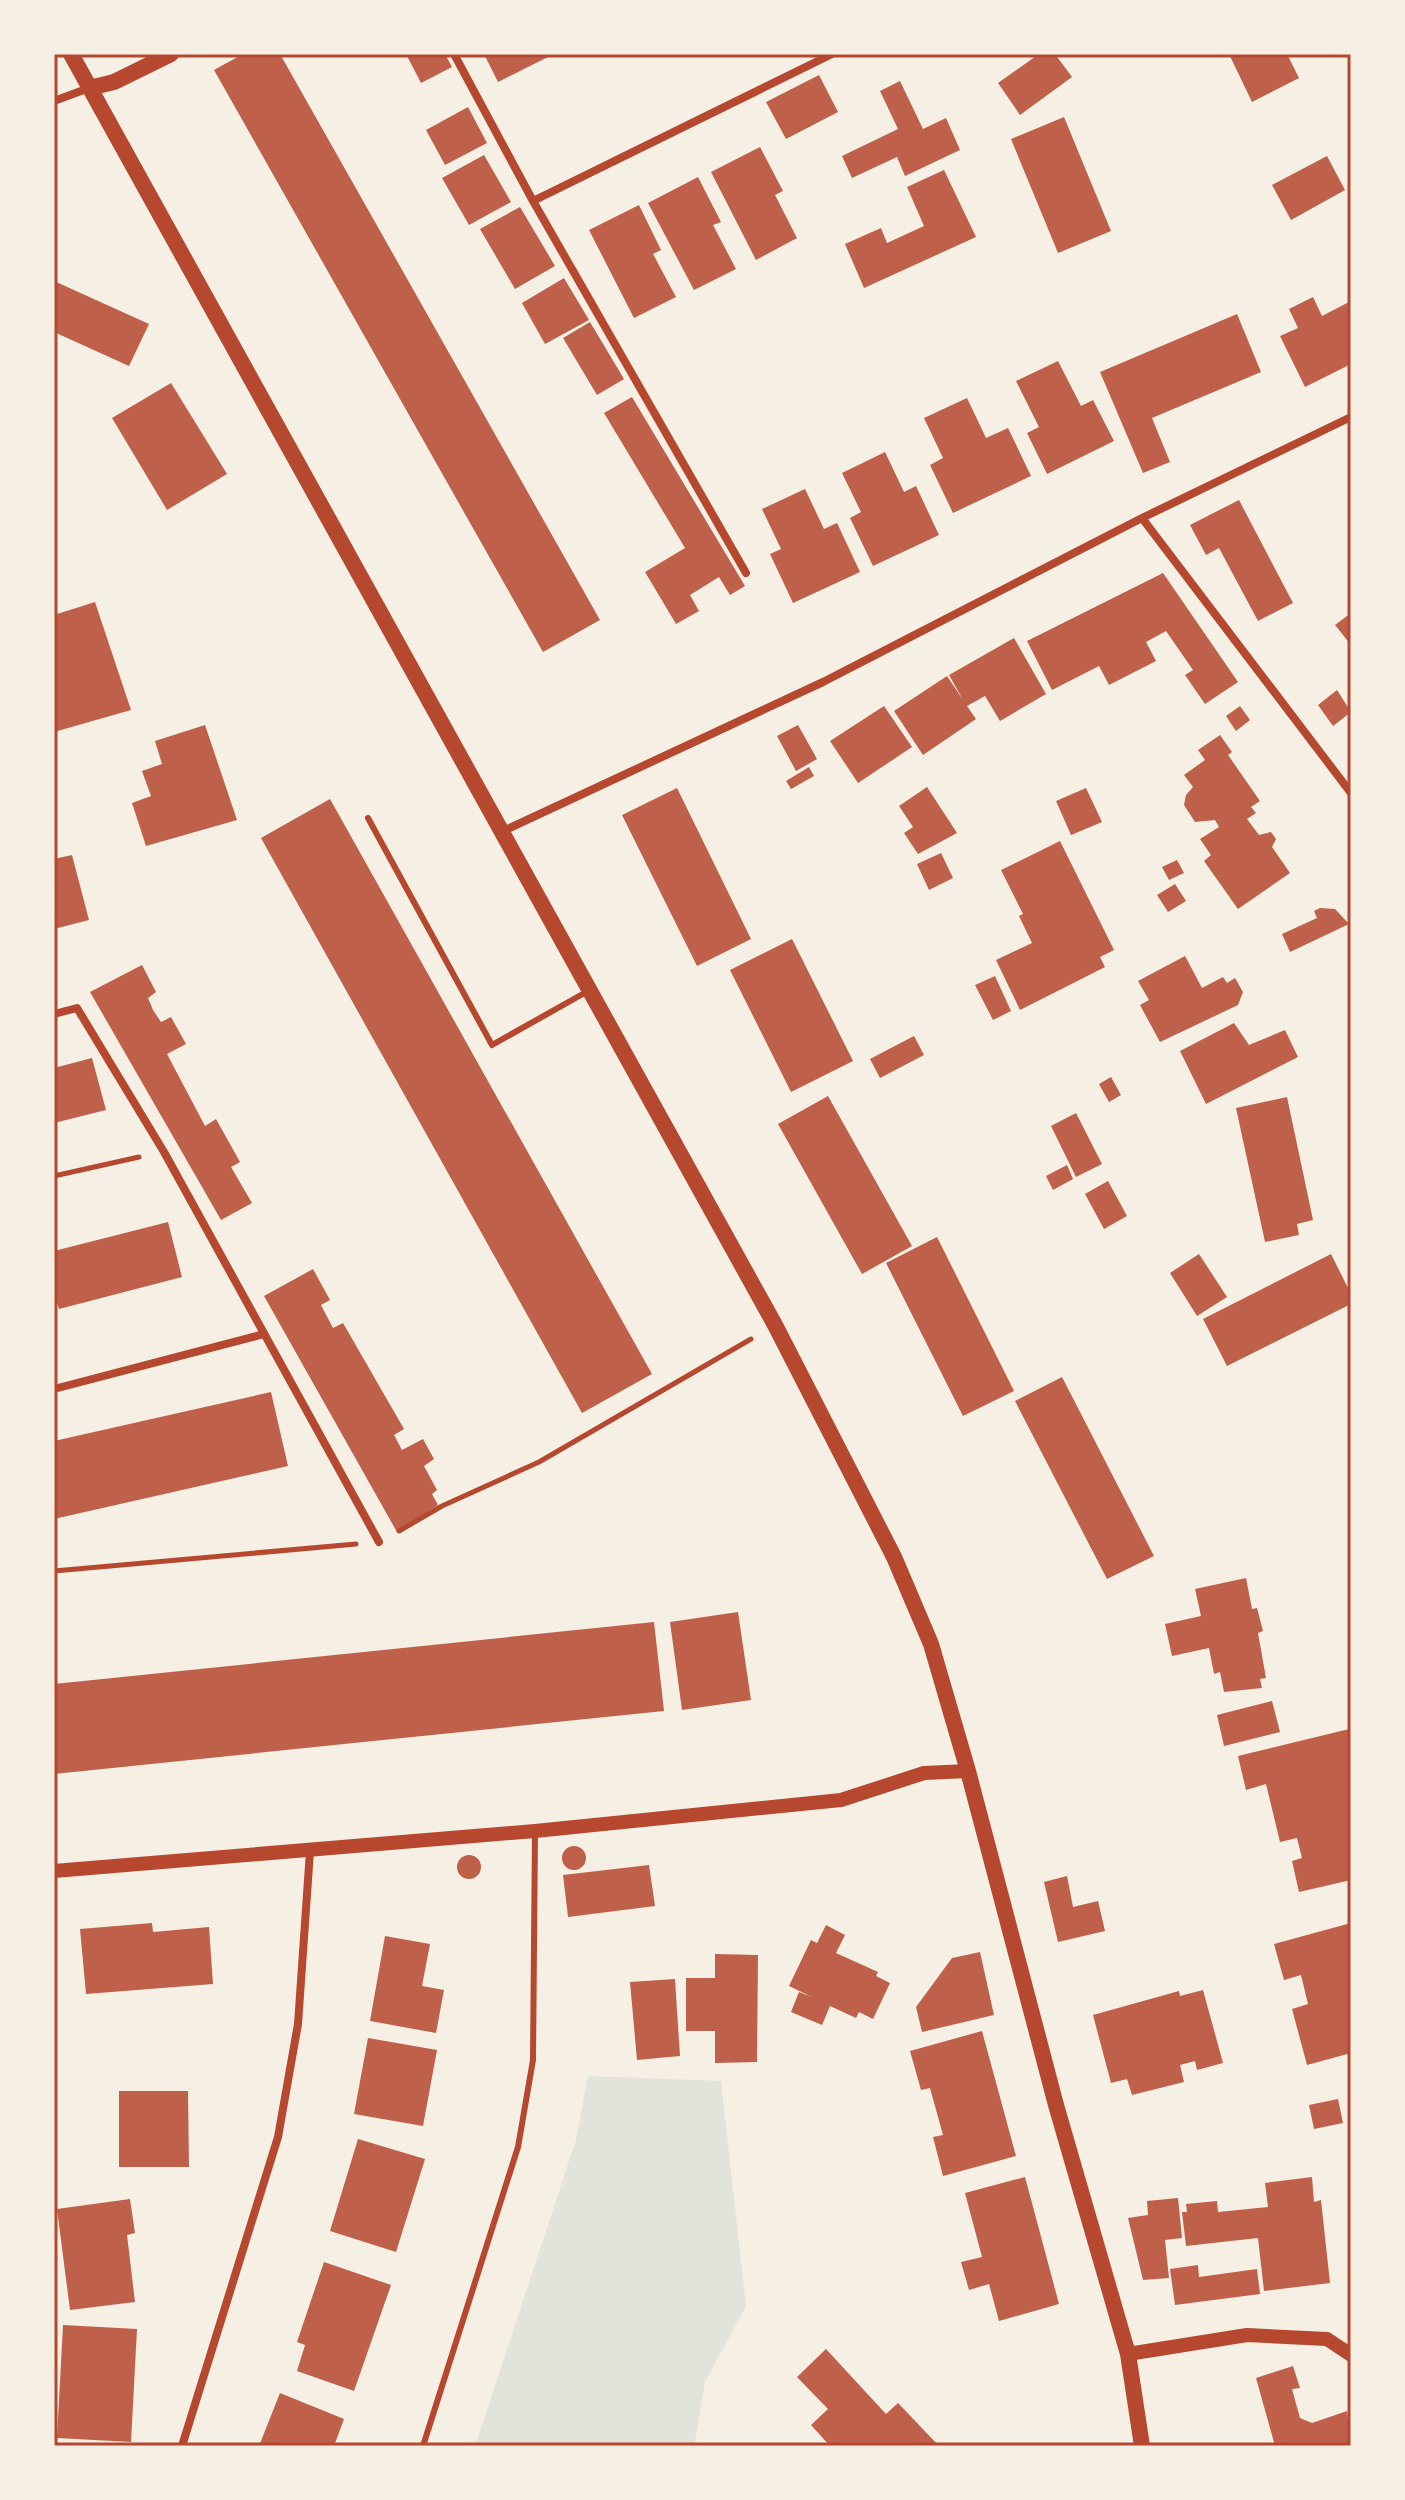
<svg xmlns="http://www.w3.org/2000/svg" width="1405" height="2500" font-family="'Fira Sans Condensed',sans-serif">
	<style>
		.green { fill: #e2e4dc }
		.building { fill: #bf614a }
		.lines { fill: none; stroke-linecap: round; stroke-linejoin: round }
		.path { stroke: #b5482f; stroke-width: 5 }
		.service { stroke: #b5482f; stroke-width: 6 }
		.minor { stroke: #b5482f; stroke-width: 8 }
		.tertiary { stroke: #b5482f; stroke-width: 14 }
		.secondary { stroke: #b5482f; stroke-width: 16 }
		.neatline { fill: none; stroke: #b5482f; stroke-width: 3 }
	</style>
	<rect width="100%" height="100%" fill="#f6efe4"/>
	<path class="green" d="M588 2076 721 2081 746 2306 705 2382 694 2446H475L576 2140Z"/>
	<path class="building" d="M243 54H280L600 620 543 652 214 70Z
		M406 54H445L452 67 421 83Z
		M484 54H554L498 82Z
		M1039 54H1055L1072 77 1020 115 998 83Z
		M1229 54H1287L1299 78 1252 102Z
		M819 75 838 112 786 139 766 102Z
		M900 81 923 129 946 118 960 150 905 176 897 157 852 178 842 156 898 129 880 91Z
		M468 107 487 143 445 165 426 130Z
		M1064 117 1111 231 1058 253 1011 139Z
		M760 147 783 191 775 195 797 238 756 260 711 172Z
		M484 155 511 202 469 225 442 178Z
		M1327 156 1345 190 1291 220 1272 185Z
		M944 170 976 237 864 288 845 244 881 228 887 243 924 226 907 187Z
		M698 177 721 222 713 225 736 269 694 290 648 203Z
		M639 205 661 250 653 254 676 297 634 318 589 230Z
		M520 207 555 266 515 289 480 229Z
		M564 278 589 320 545 344 522 303Z
		M54 281 149 324 129 366 54 332Z
		M1313 297 1322 316 1351 301V364L1305 387 1280 336 1298 328 1289 309Z
		M1237 314 1261 372 1152 418 1170 462 1143 473 1100 372Z
		M590 322 624 379 597 395 563 338Z
		M1058 361 1081 406 1093 400 1114 441 1047 474 1027 433 1039 427 1016 381Z
		M171 383 227 474 167 510 112 418Z
		M632 397 745 586 730 595 719 577 690 595 699 611 676 624 645 572 685 548 604 413Z
		M967 398 986 438 1008 428 1031 476 953 513 930 465 943 458 924 418Z
		M885 452 904 492 916 486 939 535 873 566 850 518 861 512 842 473Z
		M805 489 824 529 837 523 860 572 793 603 770 554 781 549 762 509Z
		M1239 500 1293 603 1258 621 1219 548 1206 555 1190 525Z
		M1163 573 1238 682 1205 704 1185 675 1193 670 1166 631 1146 642 1156 661 1109 685 1099 666 1052 690 1027 641Z
		M95 602 131 710 54 732V615Z
		M1351 613V645L1335 625Z
		M1014 638 1046 694 1000 721 985 696 967 706 976 719 923 755 894 711 947 676 963 700 949 675Z
		M1337 690 1351 712 1333 726 1318 705Z
		M884 706 912 747 858 783 830 741Z
		M1240 706 1250 720 1236 731 1226 716Z
		M205 725 237 820 146 846 132 803 151 796 142 771 162 764 155 741Z
		M798 725 817 759 796 771 777 736Z
		M1220 735 1232 752 1228 755 1260 801 1251 807 1256 813 1247 819 1259 835 1271 832 1276 839 1272 847 1290 873 1238 909 1204 861 1211 855 1200 839 1219 827 1215 820 1195 822 1184 805 1186 795 1193 787 1184 775 1205 760 1198 750Z
		M809 767 814 776 791 789 786 781Z
		M927 787 957 833 918 854 904 833 913 827 899 806Z
		M677 788 751 939 697 966 622 815Z
		M1086 788 1102 822 1071 835 1056 801Z
		M330 799 652 1374 582 1413 261 838Z
		M1060 841 1114 950 1100 957 1105 967 1020 1010 996 960 1032 943 1019 916 1023 914 1001 870Z
		M941 853 953 878 929 890 917 864Z
		M72 855 89 920 54 929V859Z
		M1177 860 1184 873 1169 880 1162 867Z
		M1175 884 1186 901 1168 912 1157 895Z
		M1320 908 1335 909 1349 924 1290 952 1282 934 1317 918 1314 911Z
		M792 939 853 1061 791 1092 730 970Z
		M1185 956 1202 988 1223 977 1227 983 1235 978 1243 992 1238 1005 1160 1042 1140 1005 1149 1000 1138 981Z
		M142 965 156 992 148 998 153 1010 161 1022 171 1017 186 1044 167 1054 205 1126 216 1119 240 1162 231 1167 252 1203 221 1220 90 992Z
		M995 976 1011 1011 993 1020 975 985Z
		M1234 1023 1249 1045 1285 1030 1298 1057 1206 1104 1180 1051Z
		M914 1036 924 1055 880 1078 870 1059Z
		M92 1058 106 1110 54 1123V1068Z
		M1111 1077 1121 1095 1109 1102 1099 1084Z
		M828 1096 912 1246 862 1274 778 1124Z
		M1287 1097 1313 1220 1297 1224 1299 1235 1265 1242 1236 1108Z
		M1076 1113 1102 1164 1076 1177 1051 1126Z
		M1067 1165 1073 1179 1053 1190 1046 1176Z
		M1108 1181 1127 1216 1104 1229 1085 1194Z
		M168 1222 182 1277 59 1309 54 1292V1251Z
		M937 1237 1014 1391 963 1416 886 1263Z
		M1199 1254 1227 1297 1197 1316 1170 1273Z
		M1331 1254 1351 1294V1304L1227 1366 1203 1319Z
		M313 1269 330 1300 321 1305 333 1328 343 1323 404 1429 394 1435 402 1450 423 1439 434 1459 424 1466 437 1490 432 1494 438 1505 397 1532 264 1296Z
		M1062 1377 1154 1556 1107 1579 1015 1401Z
		M271 1392 288 1466 54 1519V1441Z
		M1246 1578 1252 1609 1257 1608 1263 1631 1258 1633 1266 1678 1260 1679 1262 1688 1224 1692 1220 1672 1214 1674 1209 1648 1172 1656 1165 1624 1201 1616 1195 1589Z
		M738 1612 751 1700 682 1710 670 1622Z
		M654 1622 664 1711 54 1774V1684Z
		M1272 1701 1280 1732 1224 1746 1217 1715Z
		M1349 1729 1351 1880 1299 1892 1292 1861 1302 1858 1297 1838 1280 1842 1266 1784 1246 1790 1238 1756Z
		M562 1858a12 12 0 1 1 24 0a12 12 0 1 1-24 0Z
		M457 1867a12 12 0 1 1 24 0a12 12 0 1 1-24 0Z
		M649 1865 655 1906 568 1917 563 1875Z
		M1067 1876 1073 1907 1098 1901 1105 1931 1058 1942 1044 1882Z
		M152 1923 153 1932 209 1927 213 1984 86 1994 80 1929Z
		M1351 1923V2053L1307 2065 1292 2009 1308 2004 1301 1975 1284 1980 1274 1944Z
		M826 1925 845 1935 836 1953 878 1972 876 1976 890 1983 873 2019 859 2012 856 2018 830 2006 822 2025 791 2012 799 1992 812 1997 789 1986 811 1940 817 1943Z
		M385 1936 430 1944 422 1986 444 1990 436 2033 370 2021Z
		M980 1952 994 2015 922 2032 916 2007 952 1958Z
		M715 1954 758 1955 757 2062 715 2063V2031H686V1978H715Z
		M675 1979 680 2056 637 2060 630 1982Z
		M1203 1990 1223 2063 1197 2070 1195 2061 1180 2065 1184 2082 1132 2095 1127 2079 1111 2083 1093 2015 1179 1991 1180 1996Z
		M982 2031 1016 2156 943 2176 933 2137 943 2135 930 2088 921 2090 910 2051Z
		M368 2038 437 2050 423 2126 354 2114Z
		M119 2091H188L189 2167H119Z
		M1338 2099 1343 2123 1314 2129 1309 2105Z
		M358 2139 425 2159 396 2252 330 2231Z
		M1025 2177 1059 2304 999 2321 989 2284 969 2290 961 2262 982 2257 965 2193Z
		M1312 2177 1314 2202 1321 2200 1330 2283 1264 2291 1258 2238 1186 2246 1182 2212H1187L1186 2204 1217 2201 1218 2212 1268 2207 1265 2183Z
		M1178 2198 1182 2238 1165 2240 1169 2278 1143 2280 1128 2218 1148 2215 1147 2201Z
		M130 2199 135 2233 127 2235 135 2302 70 2310 57 2209Z
		M324 2262 391 2285 354 2391 297 2371 305 2345 297 2342Z
		M1198 2265 1199 2277 1257 2269 1260 2294 1175 2305 1170 2269Z
		M63 2325 137 2329 131 2442 57 2438Z
		M826 2349 886 2414 898 2403 939 2446H830L811 2425 828 2409 797 2377Z
		M1293 2366 1300 2388 1292 2389 1300 2418 1312 2423 1347 2411 1351 2446H1275L1256 2378Z
		M280 2393 344 2419 334 2446H259Z"/>
	<g class="lines">
		<path class="path" d="M54 1176 139 1157
			M399 1531 442 1506 539 1462 751 1339
			M54 1571 356 1544"/>
		<path class="service" d="M368 818 492 1045 588 991
			M423 2446 518 2147 533 2060 535 1831"/>
		<path class="minor" d="M454 54 533 201 746 573
			M54 101 89 88
			M533 201 832 54
			M1142 518 1351 793
			M501 832 823 682 1142 518 1351 417
			M54 1014 77 1008 164 1152 379 1542
			M54 1389 264 1334
			M182 2446 278 2137 298 2024 310 1851"/>
		<path class="tertiary" d="M54 1871 535 1831 841 1800 924 1773 968 1771
			M1128 2354 1247 2335 1327 2339 1351 2355"/>
		<path class="secondary" d="M71 54 775 1325 894 1557 931 1644 968 1771 1056 2105 1128 2354 1142 2446
			M89 88 114 82 171 54"/>
	</g>
	<rect width="1405" height="2500" fill="none" stroke="#f6efe4" stroke-width="112"/>
	<rect x="56" y="56" width="1293" height="2388" class="neatline"/>
</svg>
